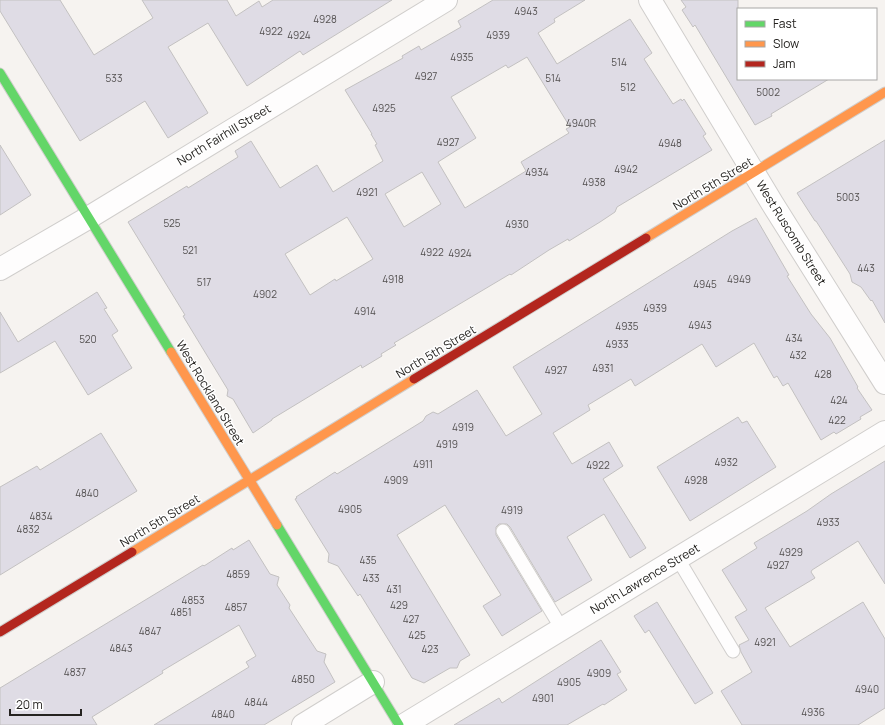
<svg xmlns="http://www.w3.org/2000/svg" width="885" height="725" font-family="Manrope,sans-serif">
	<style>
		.building { fill: #dfdce5; stroke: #c3c1c1; fill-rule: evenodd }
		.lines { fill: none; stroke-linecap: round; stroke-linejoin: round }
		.lane-casing { stroke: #d0cecc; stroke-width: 15 }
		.street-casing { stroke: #d0cecc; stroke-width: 24 }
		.fast-casing { stroke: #d0cecc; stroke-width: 11 }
		.slow-casing { stroke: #d0cecc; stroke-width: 11 }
		.jam-casing { stroke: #d0cecc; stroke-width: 11 }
		.lane { stroke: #fefdfd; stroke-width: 13 }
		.street { stroke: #fefdfd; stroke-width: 22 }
		.fast { stroke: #63d668; stroke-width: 9 }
		.slow { stroke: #ff974d; stroke-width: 9 }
		.jam { stroke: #b3261e; stroke-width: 9 }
		.labels { text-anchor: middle; stroke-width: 3; stroke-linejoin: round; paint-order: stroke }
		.number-label { font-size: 10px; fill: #545151 }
		.street-label { font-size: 12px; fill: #252320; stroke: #fff }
	</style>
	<rect width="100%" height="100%" fill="#f6f3f0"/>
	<path class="building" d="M0 0H60L94 55 153 18 142 0H227L236 16 259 1 262 7 273 0H392L303 55 300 51 247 86 208 23 168 47 208 113 168 138 145 101 80 141 0 11Z
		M493 0H585L554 19 555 22 538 33 557 64 630 19 652 53 644 59 673 104 681 99 682 101 684 99 706 134 703 136 712 150 617 207 615 212 600 222 569 241 568 239 549 250 511 275 510 274 394 343 396 345 381 354 382 356 362 368 361 365 272 419V420L253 433 233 399 227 396 228 390 183 316 185 315 128 222 187 186 188 188 238 157 235 151 251 141 280 188 317 165 333 192 383 161 375 145 377 144 371 134H372L345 90 403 58 402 56 419 46 421 50 461 27 458 21ZM527 57 570 127 566 129 569 133 521 162 526 171 465 208 438 162 476 138 451 97 506 65 508 68ZM422 172 441 204 404 227 385 194ZM347 217 373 259 336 281 335 279 310 295 285 254Z
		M681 0H738V79H829L771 114 772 116 755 125 695 25 693 27 682 10 686 7Z
		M885 140V323L872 300 871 301 861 287 852 282 850 274 816 221H815L797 193Z
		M0 145 31 195 0 215Z
		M756 218 789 275 787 276 811 314 830 338 858 387 857 388 872 410 860 417 861 419 836 434 834 432 821 440 788 383 783 386 777 376 774 378 754 343 716 367 702 344 635 386 631 379 588 405 590 410 553 433 572 464 609 442 623 466 603 479 646 548 630 558 604 514 567 537 592 580 555 602 510 527 507 524H499L496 527V535L542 611 502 636 483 606 501 595 445 505 397 535 470 655 460 661 457 668H450L424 683 412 678 360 594 358 596 338 566 328 562 329 554 295 499 297 498 296 497 335 472 337 474 423 421 426 416 433 412 438 414 477 390 506 436 542 414 513 367 732 231Z
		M97 292 107 308 104 309 118 331 112 335 132 368 88 395 55 341 0 373V312L18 342Z
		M738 417 742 423 747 421 776 467 690 521 657 467Z
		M101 433 137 491 0 575V487L37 466 40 470Z
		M885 461V584L858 541 812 570 811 572 815 578 765 608 790 647 863 602 885 639V708L858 725H742L721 691 752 672 741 652 739 645 749 640 735 617 747 610 722 570 757 548 754 543 807 511 831 494Z
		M249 540 270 574 279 577 277 585 290 605 289 608 317 651 326 654 324 662 335 682 264 725H154L249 667 246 662 256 656 239 625 162 671 163 673 92 717 97 725H0V688L203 565 204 566 232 548 233 550Z
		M657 602 713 693 695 704 649 630 645 633 634 616Z
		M601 640 621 672 617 674 627 690 604 705 603 704 567 725H454L499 698 502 703Z"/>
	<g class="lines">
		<defs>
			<path id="lane" d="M503 531 562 629
				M678 559 733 651"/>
			<path id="street" d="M650 0 772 203 885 383
				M0 269 88 218 446 0
				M303 725 373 682
				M404 725 885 432"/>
			<path id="fast" d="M0 73 171 352
				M277 525 399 725"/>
			<path id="slow" d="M646 238 885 92
				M171 352 277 525
				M132 552 414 379"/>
			<path id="jam" d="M414 379 646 238
				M0 632 132 552"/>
		</defs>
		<use href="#lane" class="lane-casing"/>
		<use href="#street" class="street-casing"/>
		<use href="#fast" class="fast-casing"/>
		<use href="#slow" class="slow-casing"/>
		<use href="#jam" class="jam-casing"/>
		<use href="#lane" class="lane"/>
		<use href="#street" class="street"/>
		<use href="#fast" class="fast"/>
		<use href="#slow" class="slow"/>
		<use href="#jam" class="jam"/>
	</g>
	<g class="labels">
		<g class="number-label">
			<text x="526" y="15">4943</text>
			<text x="325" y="23">4928</text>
			<text x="271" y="35">4922</text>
			<text x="299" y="39">4924</text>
			<text x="498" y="39">4939</text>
			<text x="462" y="61">4935</text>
			<text x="619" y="66">514</text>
			<text x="426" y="80">4927</text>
			<text x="114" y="82">533</text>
			<text x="553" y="82">514</text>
			<text x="628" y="91">512</text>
			<text x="768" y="96">5002</text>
			<text x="384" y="112">4925</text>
			<text x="581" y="127">4940R</text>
			<text x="448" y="146">4927</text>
			<text x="670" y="147">4948</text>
			<text x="626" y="173">4942</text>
			<text x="537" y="176">4934</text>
			<text x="594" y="186">4938</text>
			<text x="367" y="196">4921</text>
			<text x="848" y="201">5003</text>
			<text x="172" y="227">525</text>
			<text x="517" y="228">4930</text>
			<text x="190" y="254">521</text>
			<text x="432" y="256">4922</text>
			<text x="460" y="257">4924</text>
			<text x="866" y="272">443</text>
			<text x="393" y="283">4918</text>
			<text x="739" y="283">4949</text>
			<text x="204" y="286">517</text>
			<text x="705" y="288">4945</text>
			<text x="265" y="298">4902</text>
			<text x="655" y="312">4939</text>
			<text x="365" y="315">4914</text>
			<text x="700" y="329">4943</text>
			<text x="627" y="330">4935</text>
			<text x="794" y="342">434</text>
			<text x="88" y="343">520</text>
			<text x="617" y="348">4933</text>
			<text x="798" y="359">432</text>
			<text x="603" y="372">4931</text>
			<text x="556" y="374">4927</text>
			<text x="823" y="378">428</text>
			<text x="839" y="404">424</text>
			<text x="837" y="424">422</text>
			<text x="463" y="431">4919</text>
			<text x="447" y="448">4919</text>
			<text x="726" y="466">4932</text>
			<text x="423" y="468">4911</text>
			<text x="598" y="469">4922</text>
			<text x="396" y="484">4909</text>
			<text x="696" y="484">4928</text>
			<text x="87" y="497">4840</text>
			<text x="350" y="513">4905</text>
			<text x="512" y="514">4919</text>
			<text x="41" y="520">4834</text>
			<text x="828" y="526">4933</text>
			<text x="28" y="533">4832</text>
			<text x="791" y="556">4929</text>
			<text x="368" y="564">435</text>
			<text x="778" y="569">4927</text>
			<text x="238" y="578">4859</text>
			<text x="371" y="582">433</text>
			<text x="394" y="593">431</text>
			<text x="193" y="604">4853</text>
			<text x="399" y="609">429</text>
			<text x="236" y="611">4857</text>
			<text x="181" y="616">4851</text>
			<text x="411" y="623">427</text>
			<text x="150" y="635">4847</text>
			<text x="417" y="639">425</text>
			<text x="765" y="646">4921</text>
			<text x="121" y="652">4843</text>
			<text x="430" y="653">423</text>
			<text x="75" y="676">4837</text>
			<text x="599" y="677">4909</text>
			<text x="303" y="683">4850</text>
			<text x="569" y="686">4905</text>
			<text x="867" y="693">4940</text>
			<text x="543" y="702">4901</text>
			<text x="256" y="706">4844</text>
			<text x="813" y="716">4936</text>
			<text x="223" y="718">4840</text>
		</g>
		<g class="street-label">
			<text transform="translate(224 135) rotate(-31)" y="4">North Fairhill Street</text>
			<text transform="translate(713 184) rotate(-31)" y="4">North 5th Street</text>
			<text transform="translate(791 233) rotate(58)" y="4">West Ruscomb Street</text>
			<text transform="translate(436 352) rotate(-31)" y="4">North 5th Street</text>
			<text transform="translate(210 393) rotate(59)" y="4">West Rockland Street</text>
			<text transform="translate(160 521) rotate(-31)" y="4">North 5th Street</text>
			<text transform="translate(645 579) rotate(-31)" y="4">North Lawrence Street</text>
		</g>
	</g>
	<rect x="737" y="8" width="140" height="72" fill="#ffffff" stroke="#a8a7a6"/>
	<rect x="745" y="21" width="20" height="6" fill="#63d668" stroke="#a8a7a6"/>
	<text x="773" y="28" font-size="12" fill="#252320">Fast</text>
	<rect x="745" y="41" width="20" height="6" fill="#ff974d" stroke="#a8a7a6"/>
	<text x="773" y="48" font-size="12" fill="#252320">Slow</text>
	<rect x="745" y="61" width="20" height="6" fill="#b3261e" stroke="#a8a7a6"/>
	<text x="773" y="68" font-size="12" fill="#252320">Jam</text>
	<path d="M10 709v6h71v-6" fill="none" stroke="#252320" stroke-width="2"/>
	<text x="16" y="709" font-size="12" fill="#252320" stroke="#ffffff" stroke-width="3" paint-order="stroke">20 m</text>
</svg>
